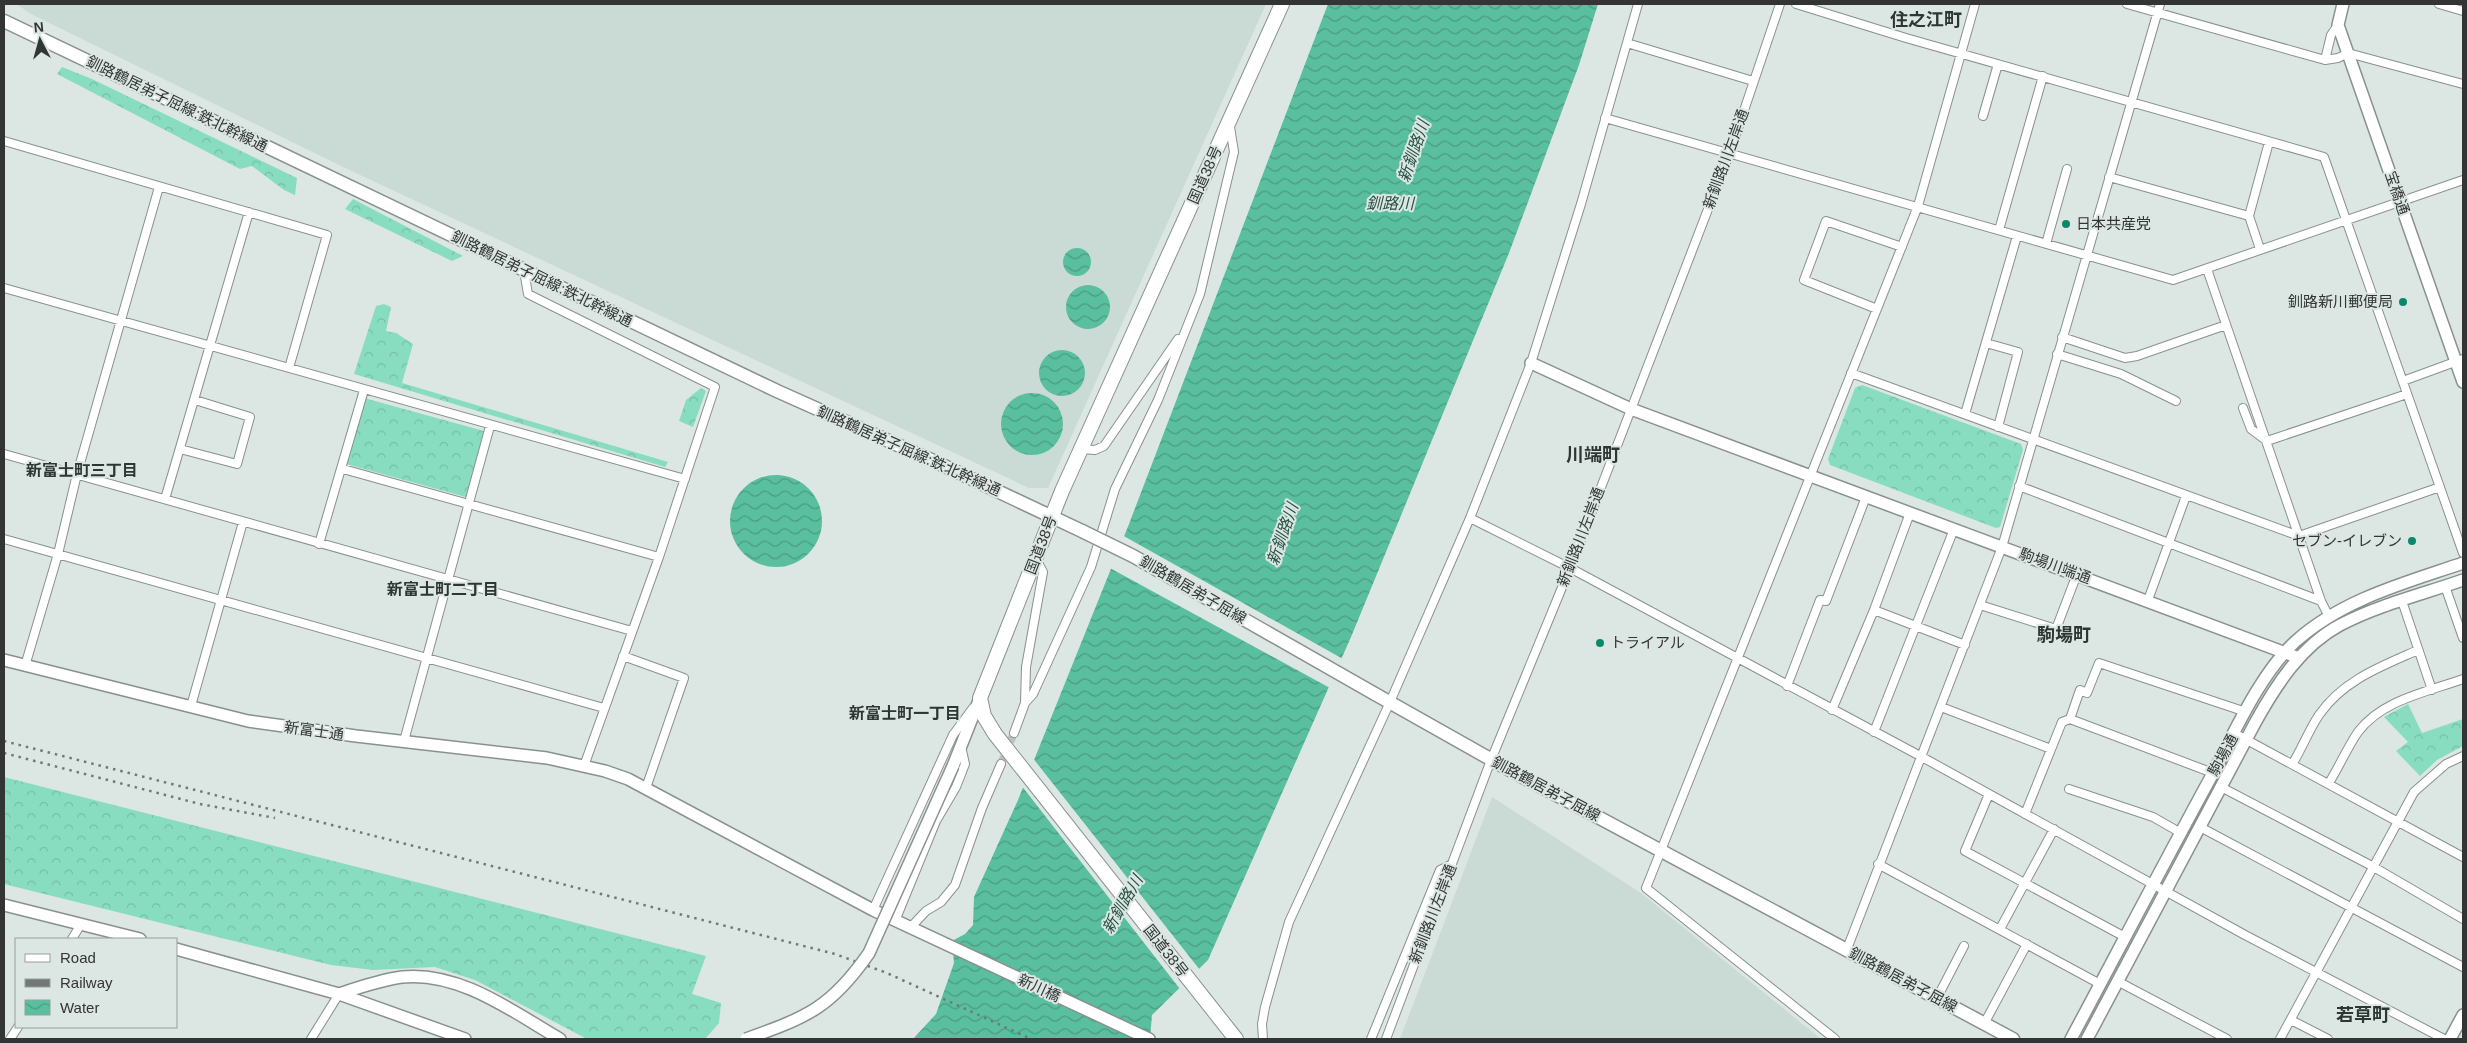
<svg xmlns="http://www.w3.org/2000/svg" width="2467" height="1043" font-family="Arial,'Noto Sans JP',sans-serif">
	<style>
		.built { fill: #c9dbd4 }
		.forest { fill: url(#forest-crowns) }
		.water { fill: url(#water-waves) }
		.pier { fill: #dce6e2 }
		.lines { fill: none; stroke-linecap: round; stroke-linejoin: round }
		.street-tunnel { stroke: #bac3bf; stroke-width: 8; stroke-dasharray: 8 4; stroke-linecap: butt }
		.street-casing { stroke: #89918e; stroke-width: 10 }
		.secondary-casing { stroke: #89918e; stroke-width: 14 }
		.primary-casing { stroke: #89918e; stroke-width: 15 }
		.highway-casing { stroke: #89918e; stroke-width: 16 }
		.street { stroke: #fff; stroke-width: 8 }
		.secondary { stroke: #fff; stroke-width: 11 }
		.primary { stroke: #fff; stroke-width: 12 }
		.highway { stroke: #fff; stroke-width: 14 }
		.rail { stroke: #727876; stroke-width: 2.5; stroke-dasharray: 2.5 5; stroke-linecap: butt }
		.secondary-bridge-casing { stroke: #89918e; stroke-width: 14; stroke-linecap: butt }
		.primary-bridge-casing { stroke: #89918e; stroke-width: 15; stroke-linecap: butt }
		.secondary-bridge { stroke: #fff; stroke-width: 11 }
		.primary-bridge { stroke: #fff; stroke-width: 12 }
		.poi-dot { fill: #0b886b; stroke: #dce6e2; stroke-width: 2 }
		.labels { text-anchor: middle; stroke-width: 4; stroke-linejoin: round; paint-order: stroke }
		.street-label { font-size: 15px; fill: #323534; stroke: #dce6e2 }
		.poi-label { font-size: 15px; fill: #323534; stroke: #dce6e2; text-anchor: start }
		.water-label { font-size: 16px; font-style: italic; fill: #255143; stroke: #dce6e2 }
		.neighbourhood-label { font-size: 16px; font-weight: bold; fill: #2e3633; stroke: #dce6e2 }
		.quarter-label { font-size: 18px; font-weight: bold; fill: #2e3633; stroke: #dce6e2 }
	</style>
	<defs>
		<pattern id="forest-crowns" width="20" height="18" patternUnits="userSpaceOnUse" patternTransform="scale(1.25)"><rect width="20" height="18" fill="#88ddc0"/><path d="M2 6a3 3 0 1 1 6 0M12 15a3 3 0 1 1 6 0" fill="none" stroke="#76bea6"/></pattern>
		<pattern id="water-waves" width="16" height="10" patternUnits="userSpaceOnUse" patternTransform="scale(1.25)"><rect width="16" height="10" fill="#59bf9f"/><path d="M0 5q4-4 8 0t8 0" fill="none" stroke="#4a9c82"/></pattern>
	</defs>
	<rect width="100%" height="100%" fill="#dce6e2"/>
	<path class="built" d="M17 4H1266L1048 488H1029L341 166 29 13Z
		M1492 797 1641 893 1821 1039H1400Z"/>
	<path class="forest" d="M62 67 92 79 297 178 295 195 284 190 252 166 240 169 57 74Z
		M353 199 463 256 452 261 345 209Z
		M384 304 391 307 386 331 396 333 413 344 402 383 668 462 665 467 354 374 376 306Z
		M1862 385 2021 444 2023 450 2000 527 1996 528 1830 465 1828 459 1855 388Z
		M701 388 706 391 693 427 679 421 686 400Z
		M364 398 484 431 466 497 346 464Z
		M2408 704 2422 733 2463 719V746L2437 760 2420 776 2396 751 2408 742 2384 717Z
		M4 777 706 956 692 994 721 1003 719 1023 705 1039H587L475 980 435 967 373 970 331 965 4 884Z"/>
	<path class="water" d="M1328 4H1598L1579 65 1509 253 1351 637 1208 960 1152 1015 1150 1039H913L936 1014 954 963 952 941 965 934 973 925 974 897 1018 800 1129 524Z
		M1063 262a14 14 0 1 1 28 0a14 14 0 1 1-28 0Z
		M1066 307a22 22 0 1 1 44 0a22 22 0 1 1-44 0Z
		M1039 373a23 23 0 1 1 46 0a23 23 0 1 1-46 0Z
		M1001 424a31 31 0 1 1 62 0a31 31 0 1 1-62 0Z
		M730 521a46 46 0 1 1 92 0a46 46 0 1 1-92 0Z"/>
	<path class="pier" d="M1122 535 1343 659 1330 688 1108 567Z
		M1032 757 1200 970 1180 989 1021 785Z"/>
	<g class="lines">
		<path class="street-tunnel" d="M1001 764 1014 733"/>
		<defs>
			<path id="street" d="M1796 4 1906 38 2324 157 2463 553
				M2127 4 2325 60 2338 58 2348 53 2463 84
				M2439 4 2463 11
				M1627 43 1753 81
				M2325 60 2331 35 2338 25
				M1983 116 1998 64
				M1605 118 2173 280 2463 180
				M4 141 327 235 289 368
				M2109 177 2249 216 2260 249
				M2249 216 2269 142
				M1999 230 2043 76
				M2046 244 2067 169
				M2207 269 2321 601 2329 617
				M524 271 528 294 715 387 659 557 584 766
				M4 288 685 479
				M1877 309 1804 280 1826 221 1902 247
				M2062 337 2125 358 2137 356 2226 325
				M1986 343 2018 352 1998 427
				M2057 354 2121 374 2176 401
				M1851 373 2299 536 2440 487
				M2403 381 2463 359
				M2243 408 2251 429 2267 441 2407 394
				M1965 414 2017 236
				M180 449 237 464 250 417 195 400
				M1081 449 1095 450 1104 446 1178 339
				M4 454 632 631
				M343 469 659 557
				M2019 486 2321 601
				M165 499 249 212
				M1470 518 1570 568 1922 757 2245 935 2444 1039
				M4 539 604 708
				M319 544 364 390
				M2445 586 2463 638
				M2148 600 2186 496
				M2402 601 2432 690
				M1980 605 2056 629 2077 574
				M1874 610 1965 645
				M623 656 684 678 646 788
				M25 666 58 554 77 474 159 187
				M1787 686 1820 600 1826 601 1866 497
				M1025 703 1033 694 1091 567 1115 489 1158 400 1200 294 1234 152 1230 127
				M191 706 243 522
				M1941 707 2051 749
				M1832 710 1874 610 1910 513
				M1874 732 1954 529
				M1014 733 1025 703 1026 667 1043 572 1036 559
				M2234 733 2463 857
				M404 741 490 426
				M2293 763C2302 748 2309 730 2319 715 2343 680 2382 666 2418 650
				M2213 773 2070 719 2080 690 2087 693 2099 663 2246 712
				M2329 783C2339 767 2347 748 2358 732 2382 700 2427 692 2463 679
				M2221 787 2372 866 2463 919
				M2069 789 2153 817 2181 833
				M1989 794 1965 851 2125 937
				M2025 814 2062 722 2070 719
				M2200 827 2463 967
				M1878 864 2100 984
				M873 910 953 735 973 708
				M895 921 936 821 956 787 965 764 961 746
				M910 928 926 911 941 902 955 885 982 808 1001 764
				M2000 929 2054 829
				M72 939 81 924
				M1847 949 2002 547 2160 4
				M2119 982 2227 1039
				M1937 998 1964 946
				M2291 1020 2328 1039
				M1984 1024 2027 944
				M10 1039 18 1027
				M311 1039 339 994
				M1263 1039 1262 1024 1265 1007 1289 922 1390 702 1470 518 1531 363 1581 204 1638 4
				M1371 1039 1440 870 1452 864
				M1386 1039 1491 760 1570 568 1730 152 1780 4
				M1835 1039 1646 888 1918 206 1975 4
				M2280 1039 2414 792 2446 764 2463 756"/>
			<path id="secondary" d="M2343 4 2338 25 2463 382
				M1531 363 1631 409 2299 658
				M4 660 248 721 356 736 547 758 605 771 628 779 873 910 1149 1039
				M953 766 980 698
				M4 905 140 939
				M176 949 339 994 465 1039
				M339 994C360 987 380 980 402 977 460 971 513 1012 560 1039
				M2071 1039C2118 951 2164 863 2212 775 2234 733 2261 672 2296 641 2343 599 2405 583 2463 563
				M2087 1039 2255 723C2276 685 2301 646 2340 625 2378 605 2423 594 2463 580
				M2450 1039 2463 1015"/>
			<path id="primary" d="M4 21 777 391 938 463 1082 531
				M1375 694 1508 769 2013 1039"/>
			<path id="highway" d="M1236 1039 995 734 984 716 980 698 1062 491 1282 4"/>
		</defs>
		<use href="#street" class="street-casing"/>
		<use href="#secondary" class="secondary-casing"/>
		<use href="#primary" class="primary-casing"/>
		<use href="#highway" class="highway-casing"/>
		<use href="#street" class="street"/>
		<use href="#secondary" class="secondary"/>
		<use href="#primary" class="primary"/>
		<use href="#highway" class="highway"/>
		<path class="rail" d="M4 741 835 954 887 973 1031 1039
			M4 753 200 804 275 818"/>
		<defs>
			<path id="secondary-bridge" d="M746 1039C807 1017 831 1008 869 953L953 766"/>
			<path id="primary-bridge" d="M1082 531 1133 556 1375 694"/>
		</defs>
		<use href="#secondary-bridge" class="secondary-bridge-casing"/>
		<use href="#primary-bridge" class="primary-bridge-casing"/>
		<use href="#secondary-bridge" class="secondary-bridge"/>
		<use href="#primary-bridge" class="primary-bridge"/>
	</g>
	<g class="poi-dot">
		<circle cx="2066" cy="224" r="5"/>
		<circle cx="2403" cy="302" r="5"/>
		<circle cx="2412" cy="541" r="5"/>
		<circle cx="1600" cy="643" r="5"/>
	</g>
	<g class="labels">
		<g class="street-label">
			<text transform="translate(177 104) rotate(26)" y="5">釧路鶴居弟子屈線:鉄北幹線通</text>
			<text transform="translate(1726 159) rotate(-70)" y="5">新釧路川左岸通</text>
			<text transform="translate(1205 175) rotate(-66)" y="5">国道38号</text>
			<text transform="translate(2397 193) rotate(71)" y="5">宝橋通</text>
			<text transform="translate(542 279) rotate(26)" y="5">釧路鶴居弟子屈線:鉄北幹線通</text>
			<text transform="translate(909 451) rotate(24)" y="5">釧路鶴居弟子屈線:鉄北幹線通</text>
			<text transform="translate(1581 537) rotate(-69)" y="5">新釧路川左岸通</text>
			<text transform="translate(1041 545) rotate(-69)" y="5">国道38号</text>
			<text transform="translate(2055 566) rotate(20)" y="5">駒場川端通</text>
			<text transform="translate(1193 590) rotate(30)" y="5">釧路鶴居弟子屈線</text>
			<text transform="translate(314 731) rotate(8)" y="5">新富士通</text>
			<text transform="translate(2223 755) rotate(-62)" y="5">駒場通</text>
			<text transform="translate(1546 789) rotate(28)" y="5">釧路鶴居弟子屈線</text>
			<text transform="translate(1433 914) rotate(-69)" y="5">新釧路川左岸通</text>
			<text transform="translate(1166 951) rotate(52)" y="5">国道38号</text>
			<text transform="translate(1903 980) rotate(28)" y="5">釧路鶴居弟子屈線</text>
			<text transform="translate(1039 988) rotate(25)" y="5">新川橋</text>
		</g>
		<g class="poi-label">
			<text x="2076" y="229">日本共産党</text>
			<text x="2393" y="307" text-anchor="end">釧路新川郵便局</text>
			<text x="2402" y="546" text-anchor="end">セブン-イレブン</text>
			<text x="1610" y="648">トライアル</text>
		</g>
		<g class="water-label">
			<text transform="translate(1413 151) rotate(-71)" y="6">新釧路川</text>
			<text x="1390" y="209">釧路川</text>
			<text transform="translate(1282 534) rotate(-71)" y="6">新釧路川</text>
			<text transform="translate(1122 904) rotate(-60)" y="6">新釧路川</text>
		</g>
		<g class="neighbourhood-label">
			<text x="82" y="476">新富士町三丁目</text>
			<text x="443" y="595">新富士町二丁目</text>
			<text x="905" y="719">新富士町一丁目</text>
		</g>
		<g class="quarter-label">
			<text x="1926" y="26">住之江町</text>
			<text x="1593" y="461">川端町</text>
			<text x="2064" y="641">駒場町</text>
			<text x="2363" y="1021">若草町</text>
		</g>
	</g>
	<rect width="2467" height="1043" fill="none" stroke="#323534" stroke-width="10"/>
	<rect x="15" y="938" width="162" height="90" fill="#dce6e2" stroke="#989f9c"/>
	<rect x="25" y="954" width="25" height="8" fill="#ffffff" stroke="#989f9c"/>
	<text x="60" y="963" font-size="15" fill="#323534">Road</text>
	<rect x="25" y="979" width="25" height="8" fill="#727876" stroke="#989f9c"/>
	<text x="60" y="988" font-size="15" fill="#323534">Railway</text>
	<rect x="25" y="1000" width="25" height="15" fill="url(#water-waves)" stroke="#989f9c"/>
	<text x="60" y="1013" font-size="15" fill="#323534">Water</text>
	<g transform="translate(40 40) rotate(354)" stroke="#dce6e2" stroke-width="4" paint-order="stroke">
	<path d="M0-4L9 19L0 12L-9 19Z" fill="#323534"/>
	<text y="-8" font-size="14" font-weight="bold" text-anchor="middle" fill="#323534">N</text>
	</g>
</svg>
